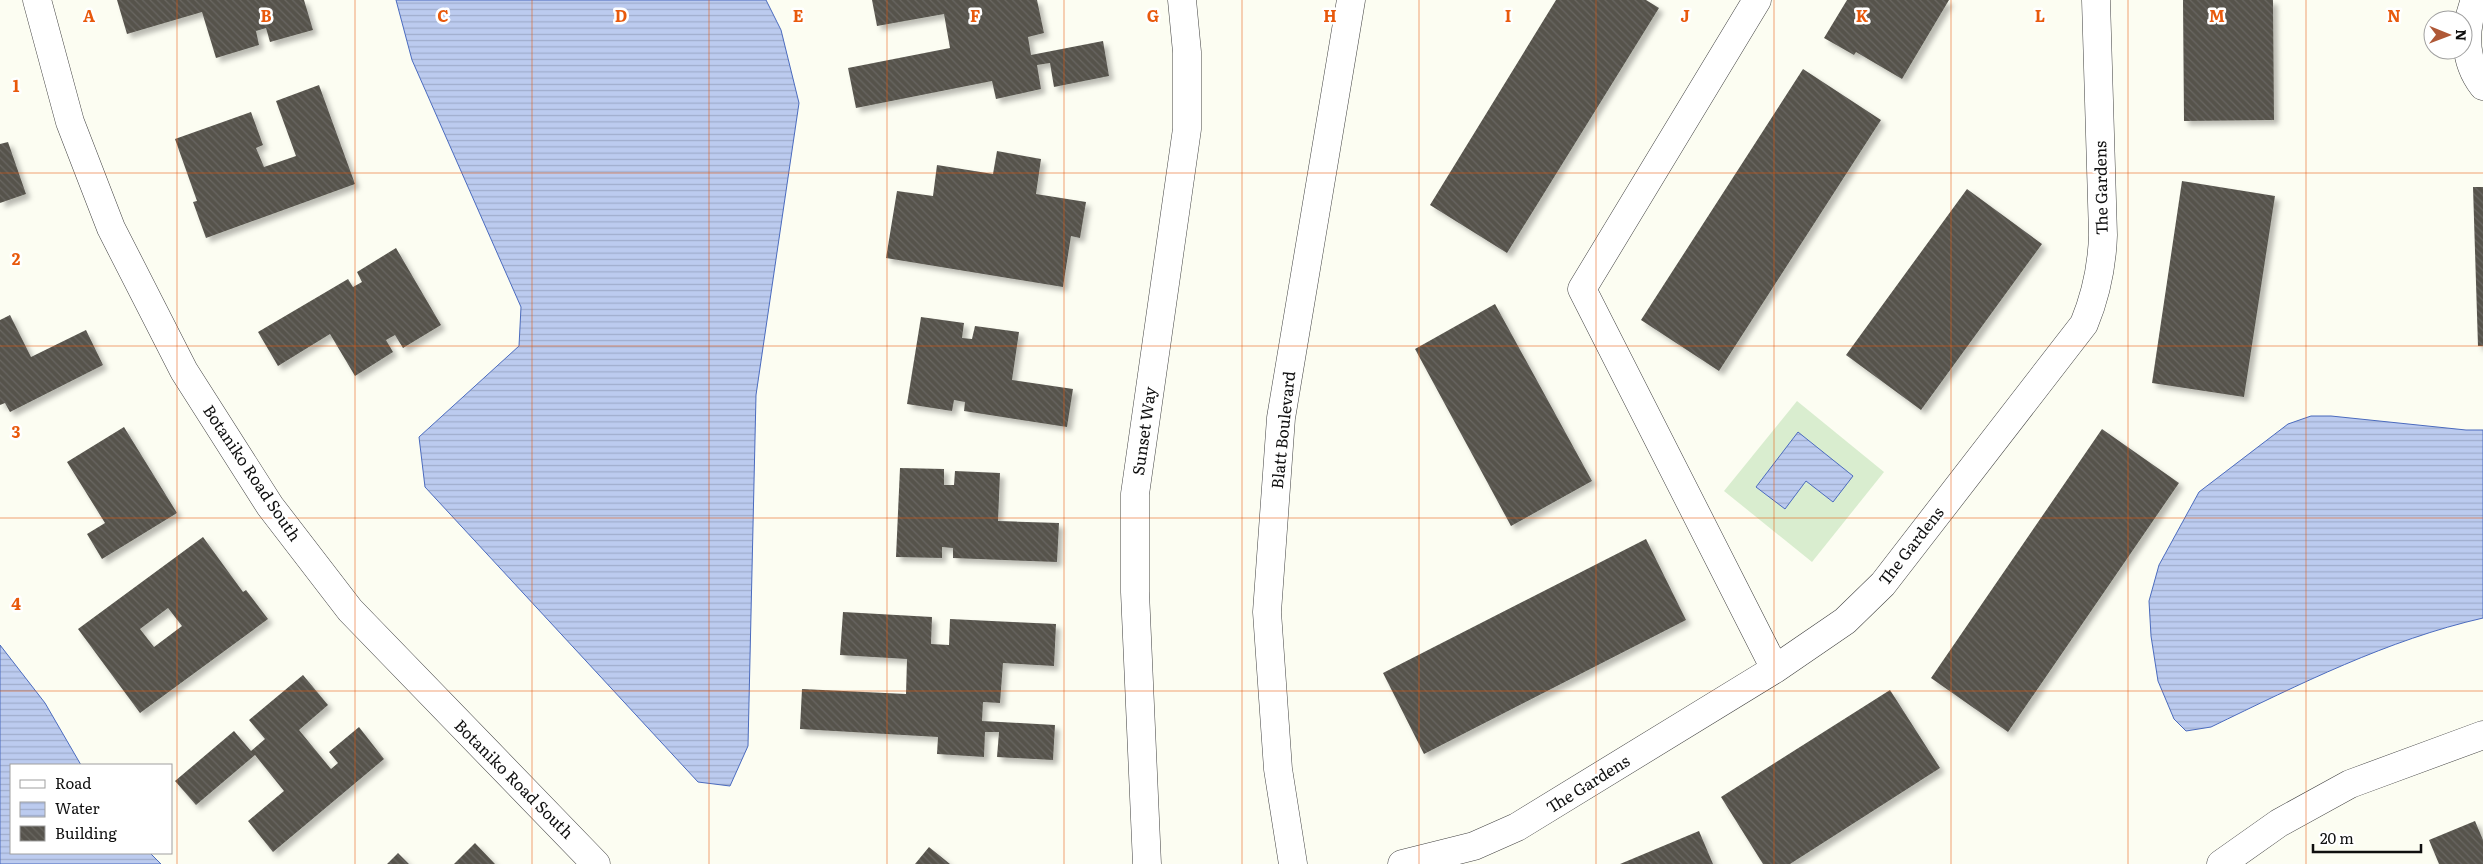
<svg xmlns="http://www.w3.org/2000/svg" width="2483" height="864" font-family="Literata,serif">
	<style>
		.pitch { fill: #d9edcf }
		.water { fill: url(#water-rules); stroke: #4b6bbe }
		.building { fill: url(#building-back-hatch); fill-rule: evenodd; filter: url(#shadow) }
		.lines { fill: none; stroke-linecap: round; stroke-linejoin: round }
		.minor-casing { stroke: #424242; stroke-width: 29 }
		.tertiary-casing { stroke: #424242; stroke-width: 29 }
		.minor { stroke: #fff; stroke-width: 28 }
		.tertiary { stroke: #fff; stroke-width: 28 }
		.grid { fill: none; stroke: #e8590c; stroke-width: 1; stroke-opacity: 0.55 }
		.labels { text-anchor: middle; stroke-width: 5; stroke-linejoin: round; paint-order: stroke }
		.street-label { font-size: 16px; fill: #0f0f0f; stroke: #fff }
		.grid-label { font-size: 16px; text-anchor: middle; font-weight: bold; fill: #e8590c; stroke: #fff; stroke-width: 5; stroke-linejoin: round; paint-order: stroke }
	</style>
	<defs>
		<pattern id="water-rules" width="6" height="5" patternUnits="userSpaceOnUse" patternTransform="scale(1.25)"><rect width="6" height="5" fill="#bccbef"/><path d="M0 2.5h6" fill="none" stroke="#a0adcc"/></pattern>
		<pattern id="building-back-hatch" width="6" height="6" patternUnits="userSpaceOnUse" patternTransform="scale(1.25)"><rect width="6" height="6" fill="#56534c"/><path d="M-1 5l2 2M0 0l6 6M5-1l2 2" fill="none" stroke="#696761"/></pattern>
		<filter id="shadow"><feDropShadow dx="4.5" dy="4.5" stdDeviation="2.5" flood-color="#0004"/></filter>
	</defs>
	<rect width="100%" height="100%" fill="#fcfdf2"/>
	<path class="pitch" d="M1797 401 1884 472 1812 562 1724 491Z"/>
	<path class="water" d="M396 0H766L781 30 799 103 756 395 748 746 730 786 698 782 425 487 419 437 519 346 521 307 412 60Z
		M2311 416H2331L2466 430H2483V618C2387 640 2300 684 2211 727L2186 731 2174 719 2158 681 2151 636 2149 601 2159 565 2199 492 2288 424Z
		M1798 432 1853 476 1833 502 1806 481 1785 509 1756 487Z
		M0 645 45 703 81 765H11V853H150L161 864H0Z"/>
	<path class="building" d="M117 0H304L313 30 270 42 266 28 256 31 259 45 216 58 202 12 127 34Z
		M872 0H1037L1044 33 1028 37 1031 55 1103 41 1109 76 1054 87 1050 63 1037 65 1041 89 996 99 992 81 856 108 848 68 950 48 944 14 877 26Z
		M1556 0H1646L1659 8 1507 253 1430 205Z
		M1847 0H1949L1902 79 1856 52 1854 55 1824 38Z
		M2183 0H2273L2274 120 2184 121Z
		M1803 69 1881 120 1719 371 1641 320Z
		M319 85 355 184 206 238 193 202 197 201 175 139 251 112 263 145 256 148 264 167 296 156 276 101Z
		M8 142 26 194 0 203V144Z
		M997 151 1041 159 1036 194 1086 202 1080 238 1071 236 1063 287 886 258 897 191 933 196 937 165 993 174Z
		M2182 181 2275 196 2244 397 2152 383Z
		M2473 187H2483V346H2478Z
		M1967 189 2042 244 1921 410 1846 355Z
		M396 248 441 325 403 348 395 335 386 340 393 352 355 376 330 334 278 366 258 332 348 279 353 287 362 282 357 272Z
		M1495 304 1592 481 1511 526 1415 349Z
		M10 315 31 357 86 330 103 365 10 412 5 403 0 405V320Z
		M921 317 964 323 962 338 972 339 975 326 1019 332 1012 380 1073 389 1067 427 964 411 965 402 954 400 952 411 907 404Z
		M124 427 177 513 102 559 87 534 105 523 67 462Z
		M2102 429 2179 483 2008 732 1931 678Z
		M900 468 944 469V485H954L955 471 1000 473 998 521 1059 523 1057 562 953 558V548L942 547V558L896 557Z
		M203 537 243 592 246 590 268 619 140 713 78 629ZM168 608 182 626 154 647 140 629Z
		M1646 539 1686 620 1424 754 1383 673Z
		M843 612 932 617 931 644 949 645 950 619 1056 624 1054 666 1003 663 1000 703 983 702 982 721 1055 725 1053 760 997 757 999 732H985L984 757 937 754 938 737 800 729 802 689 906 694 907 659 840 655Z
		M303 675 328 705 299 730 331 769 338 763 329 752 359 727 384 759 273 852 248 821 284 791 255 755 196 805 175 781 234 731 251 751 265 739 249 720Z
		M1890 690 1940 768 1790 864H1763L1721 797Z
		M2475 821 2483 840V864H2439L2429 840Z
		M1699 831 1713 864H1620Z
		M475 843 495 864H454Z
		M929 847 950 864H915Z
		M398 853 409 864H387Z"/>
	<g class="lines">
		<defs>
			<path id="minor" d="M37 0 70 122 111 228 184 371 270 506 350 610 596 864
				M1757 0 1582 289 1775 669
				M2475 0C2464 29 2463 60 2483 86
				M1147 864 1135 592V494L1187 129V52L1182 0
				M1402 864 1474 846 1517 827 1775 669 1845 621 1883 584 2084 324C2096 295 2102 267 2103 235L2096 0
				M2221 864 2279 823 2350 784 2483 735"/>
			<path id="tertiary" d="M1293 864 1278 769 1267 612 1281 418 1351 0"/>
		</defs>
		<use href="#minor" class="minor-casing"/>
		<use href="#tertiary" class="tertiary-casing"/>
		<use href="#minor" class="minor"/>
		<use href="#tertiary" class="tertiary"/>
	</g>
	<path class="grid" d="M177 0V864M355 0V864M532 0V864M709 0V864M887 0V864M1064 0V864M1242 0V864M1419 0V864M1596 0V864M1774 0V864M1951 0V864M2128 0V864M2306 0V864M0 173H2483M0 346H2483M0 518H2483M0 691H2483"/>
	<g class="labels">
		<g class="street-label">
			<text transform="translate(2101 188) rotate(-91)" y="6">The Gardens</text>
			<text transform="translate(1283 430) rotate(-84)" y="6">Blatt Boulevard</text>
			<text transform="translate(1144 431) rotate(-82)" y="6">Sunset Way</text>
			<text transform="translate(252 473) rotate(56)" y="6">Botaniko Road South</text>
			<text transform="translate(1911 546) rotate(-52)" y="6">The Gardens</text>
			<text transform="translate(514 779) rotate(45)" y="6">Botaniko Road South</text>
			<text transform="translate(1588 784) rotate(-32)" y="6">The Gardens</text>
		</g>
	</g>
	<g class="grid-label">
		<text x="89" y="22">A</text>
		<text x="266" y="22">B</text>
		<text x="443" y="22">C</text>
		<text x="621" y="22">D</text>
		<text x="798" y="22">E</text>
		<text x="975" y="22">F</text>
		<text x="1153" y="22">G</text>
		<text x="1330" y="22">H</text>
		<text x="1508" y="22">I</text>
		<text x="1685" y="22">J</text>
		<text x="1862" y="22">K</text>
		<text x="2040" y="22">L</text>
		<text x="2217" y="22">M</text>
		<text x="2394" y="22">N</text>
		<text x="16" y="92">1</text>
		<text x="16" y="265">2</text>
		<text x="16" y="438">3</text>
		<text x="16" y="610">4</text>
	</g>
	<rect x="10" y="764" width="162" height="90" fill="#ffffff" stroke="#9f9f9f"/>
	<rect x="20" y="780" width="25" height="8" fill="#ffffff" stroke="#9f9f9f"/>
	<text x="55" y="789" font-size="15" fill="#0f0f0f">Road</text>
	<rect x="20" y="802" width="25" height="15" fill="url(#water-rules)" stroke="#9f9f9f"/>
	<text x="55" y="814" font-size="15" fill="#0f0f0f">Water</text>
	<rect x="20" y="826" width="25" height="15" fill="url(#building-back-hatch)" stroke="#9f9f9f"/>
	<text x="55" y="839" font-size="15" fill="#0f0f0f">Building</text>
	<g transform="translate(2448 35) rotate(91)"><circle r="24" fill="#ffffff" stroke="#9f9f9f"/>
	<path d="M0-4L9 19L0 12L-9 19Z" fill="#af5836"/>
	<text y="-8" font-size="14" font-weight="bold" text-anchor="middle" fill="#0f0f0f">N</text>
	</g>
	<path d="M2313 844v8h108v-8" fill="none" stroke="#0f0f0f" stroke-width="2.5"/>
	<text x="2320" y="844" font-size="15" fill="#0f0f0f" stroke="#ffffff" stroke-width="4" paint-order="stroke">20 m</text>
</svg>
